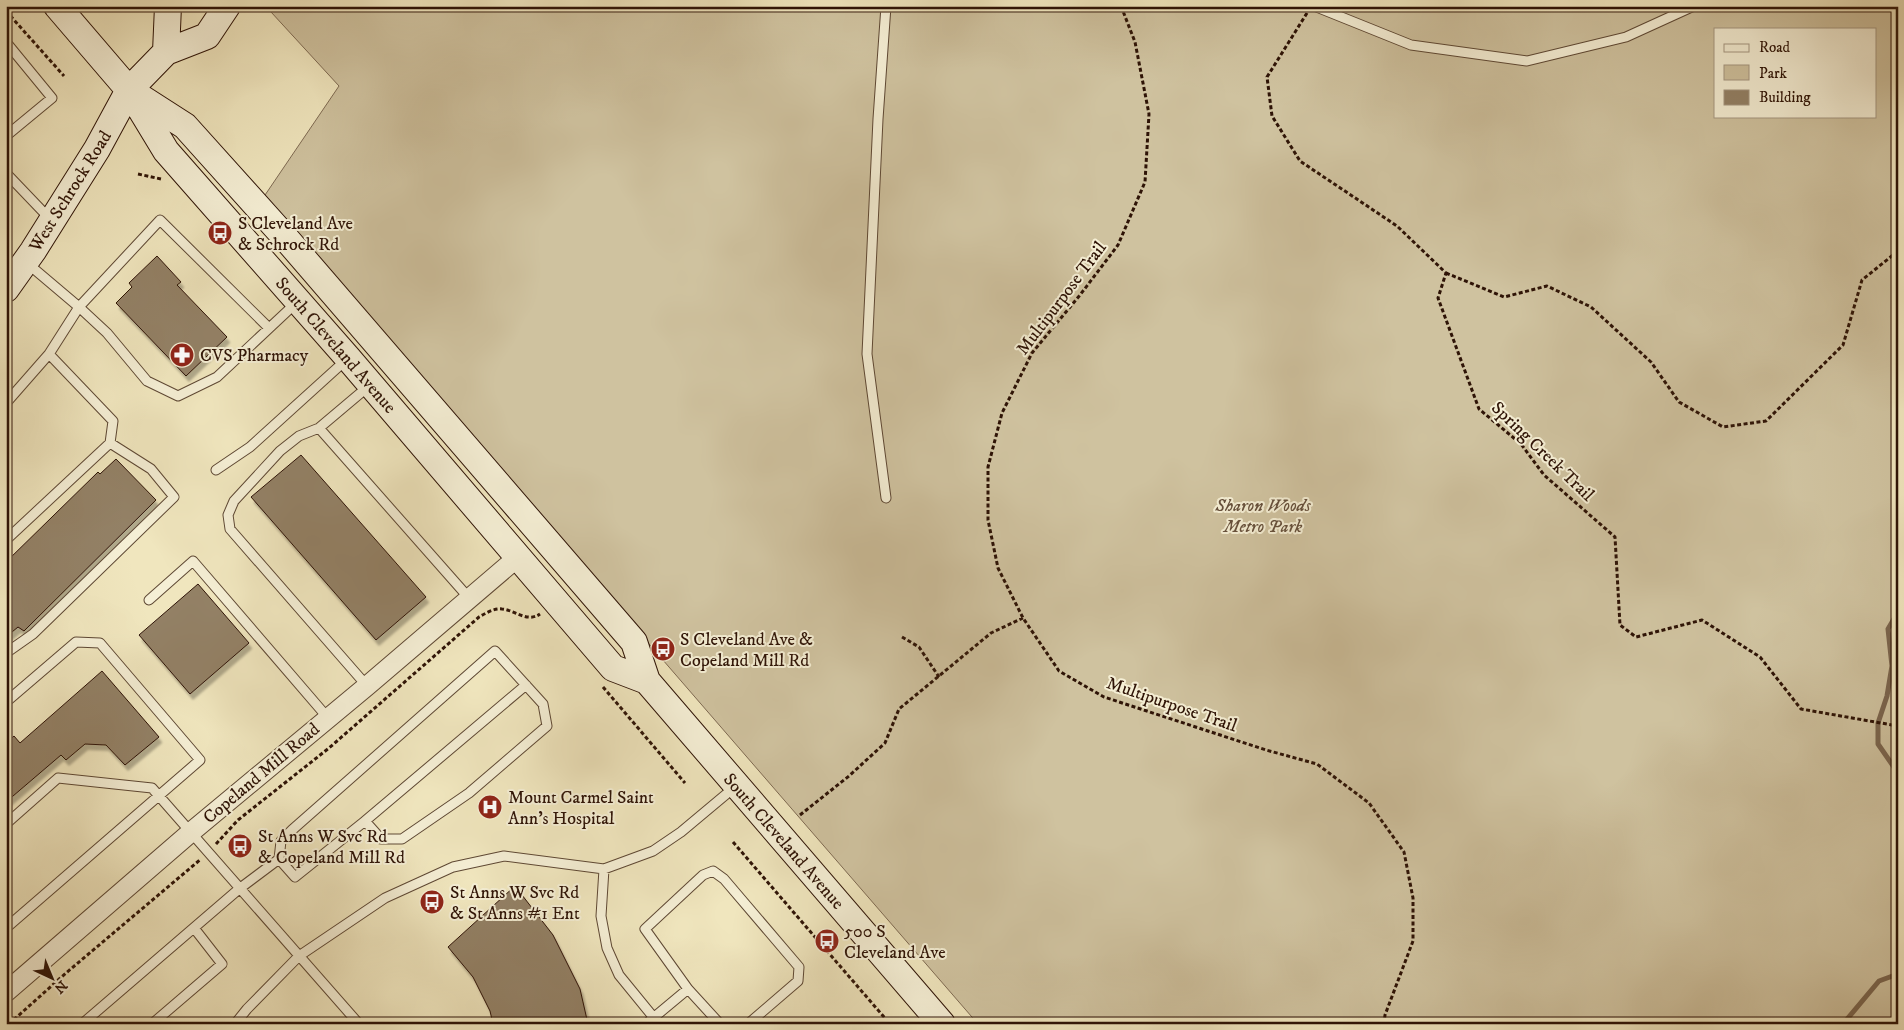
<svg xmlns="http://www.w3.org/2000/svg" width="1904" height="1030" font-family="'IM FELL DW Pica',serif">
	<style>
		.green { fill: #cfc29f; stroke: #7e6a52; fill-rule: evenodd }
		.lines { fill: none; stroke-linecap: round; stroke-linejoin: round }
		.stream { stroke: #7b664f; stroke-width: 5 }
		.building { fill: #938166; stroke: #2e1306; filter: url(#shadow) }
		.service-casing { stroke: #5e4834; stroke-width: 11 }
		.minor-casing { stroke: #5e4834; stroke-width: 21 }
		.secondary-casing { stroke: #2e1306; stroke-width: 28 }
		.path { stroke: #2e1306; stroke-width: 3; stroke-dasharray: 4 2.5; stroke-linecap: butt }
		.service { stroke: #f5efd5; stroke-width: 9 }
		.minor { stroke: #f5efd5; stroke-width: 19 }
		.secondary { stroke: #f5efd5; stroke-width: 26 }
		.labels { text-anchor: middle; stroke-width: 4; stroke-linejoin: round; paint-order: stroke }
		.street-label { font-size: 18px; fill: #2e1306; stroke: #f5efd5 }
		.poi-label { font-size: 18px; fill: #2e1306; stroke: #f5efd5; text-anchor: start }
		.park-label { font-size: 18px; font-style: italic; fill: #66503c; stroke: #f5efd5 }
	</style>
	<defs>
		<filter id="shadow"><feDropShadow dx="3" dy="5.5" stdDeviation="1" flood-color="#0004"/></filter>
	</defs>
	<rect width="100%" height="100%" fill="#f0e6be"/>
	<filter id="stains"><feTurbulence type="fractalNoise" baseFrequency=".004" numOctaves="4"/><feColorMatrix values="0 0 0 0 .2 0 0 0 0 .09 0 0 0 0 .02 0 0 0 .5 -.17"/></filter>
	<radialGradient id="worn" r=".72"><stop offset=".6" stop-color="#630" stop-opacity="0"/><stop offset="1" stop-color="#630" stop-opacity=".3"/></radialGradient>
	<path class="green" d="M275 6H1898V1024H978L263 198 339 86 271 12ZM1715 29H1875V116H1715Z"/>
	<g class="lines">
		<path class="stream" d="M1898 612 1888 629 1892 666 1887 696 1878 723V744L1898 773
			M1843 1024 1879 981 1898 974"/>
	</g>
	<path class="building" d="M157 256 181 282 177 285 227 337 186 376 116 303 132 287 129 283Z
		M301 455 426 597 376 640 251 497Z
		M116 459 156 500 24 631 18 627 6 637V562L98 472 100 474Z
		M198 584 249 643 190 694 139 635Z
		M102 671 159 737 125 765 106 745 85 744 66 760 61 755 6 802V743L14 736 20 743Z
		M515 886 553 935 580 989 588 1024H493L490 1011 473 977 448 947Z"/>
	<g class="lines">
		<defs>
			<path id="service" d="M1314 6 1411 45 1527 61 1626 37 1694 6
				M6 42 52 98 6 136
				M6 173 50 219
				M269 328 160 220 79 307 107 333 147 381 178 396 217 377 296 303
				M6 403 49 354
				M319 428 469 598
				M216 470 250 447 346 360
				M886 498 867 354 878 119 886 6
				M6 540 110 443 113 421 49 354 79 307 27 263
				M149 600 193 561 328 718
				M6 653 33 634 174 497 151 469 110 443
				M367 686 230 529 228 515 234 501 280 451 299 436 319 428 370 385
				M6 702 76 642 100 643 200 760 6 928
				M365 821 526 685
				M6 824 58 778 152 788 359 1024
				M604 869 601 916 607 948 619 975 659 1024
				M82 1024 239 889 279 859 295 877 365 821 381 839H402L469 793 547 726 543 704 495 651 292 830 281 841 279 859
				M152 1024 222 964 194 928
				M235 1024 247 1009 299 956 385 898 453 867 504 856 604 869 653 851 681 832 736 786
				M646 1024 688 989
				M720 1024 688 989 645 929 703 875 713 871 724 879 799 967 798 981 748 1024"/>
			<path id="minor" d="M6 992 190 833 367 686 518 557"/>
			<path id="secondary" d="M57 6 129 90 166 151 348 358 613 668 647 681
				M166 52 168 6
				M129 90 185 126 283 235 634 642 647 681 942 1024
				M6 289 33 251 97 149 129 90 166 52 207 36 227 6"/>
		</defs>
		<use href="#service" class="service-casing"/>
		<use href="#minor" class="minor-casing"/>
		<use href="#secondary" class="secondary-casing"/>
		<path class="path" d="M1121 6 1135 42 1149 114 1145 182 1118 245 1080 295 1032 353 1002 413 988 467V520L998 568 1023 618 1059 671 1104 697 1266 750 1317 764 1369 803 1404 852 1413 898V941L1385 1015 1384 1024
			M6 11 64 76
			M1307 13 1267 77 1272 116 1300 161 1397 226 1446 273 1438 298 1479 409 1521 444 1544 475 1615 537 1620 625 1636 637 1702 620 1760 657 1801 709 1898 726
			M138 174 161 179
			M1446 273 1504 297 1547 286 1591 307 1651 362 1679 402 1723 427 1766 421 1843 345 1862 280 1898 251
			M902 637 919 647 939 677
			M603 687 685 783
			M800 815 849 776 885 743 899 709 991 633 1023 618
			M733 842 890 1024
			M216 844 238 820 329 748 479 617C486 613 494 608 502 609 515 610 527 623 540 614
			M9 1024 66 973 201 859"/>
		<use href="#service" class="service"/>
		<use href="#minor" class="minor"/>
		<use href="#secondary" class="secondary"/>
	</g>
	<defs>
		<symbol id="bus-disc" viewBox="-11 -11 22 22"><circle r="9.5" fill="#8f2418" stroke="#f5efd5"/><path d="M-5-6H5V4H4V6H2V4H-2V6H-4V4H-5ZM-3.5-4V0h7V-4ZM-3.5 1.2v1.5H-2V1.2ZM2 1.2v1.5H3.5V1.2Z" fill="#fff"/></symbol>
		<symbol id="pharmacy-disc" viewBox="-11 -11 22 22"><circle r="9.5" fill="#8f2418" stroke="#f5efd5"/><path d="M-2-6h4v4h4v4h-4v4h-4v-4h-4v-4h4Z" fill="#fff"/></symbol>
		<symbol id="hospital-disc" viewBox="-11 -11 22 22"><circle r="9.5" fill="#8f2418" stroke="#f5efd5"/><path d="M-5-5h3v3.5h4V-5h3V5h-3V1.5h-4V5h-3Z" fill="#fff"/></symbol>
	</defs>
	<g fill-rule="evenodd">
		<use href="#bus-disc" x="206" y="219" width="28" height="28"/>
		<use href="#pharmacy-disc" x="168" y="341" width="28" height="28"/>
		<use href="#bus-disc" x="649" y="635" width="28" height="28"/>
		<use href="#hospital-disc" x="476" y="793" width="28" height="28"/>
		<use href="#bus-disc" x="226" y="832" width="28" height="28"/>
		<use href="#bus-disc" x="418" y="888" width="28" height="28"/>
		<use href="#bus-disc" x="813" y="927" width="28" height="28"/>
	</g>
	<g class="labels">
		<g class="street-label">
			<text transform="translate(70 191) rotate(-58)" y="6">West Schrock Road</text>
			<text transform="translate(1061 298) rotate(-53)" y="6">Multipurpose Trail</text>
			<text transform="translate(336 345) rotate(49)" y="6">South Cleveland Avenue</text>
			<text transform="translate(1543 451) rotate(44)" y="6">Spring Creek Trail</text>
			<text transform="translate(1172 704) rotate(19)" y="6">Multipurpose Trail</text>
			<text transform="translate(261 773) rotate(-40)" y="6">Copeland Mill Road</text>
			<text transform="translate(784 841) rotate(49)" y="6">South Cleveland Avenue</text>
		</g>
		<g class="poi-label">
			<text x="238" y="229">S Cleveland Ave<tspan x="238" dy="21">&amp; Schrock Rd</tspan></text>
			<text x="200" y="361">CVS Pharmacy</text>
			<text x="680" y="645">S Cleveland Ave &amp;<tspan x="680" dy="21">Copeland Mill Rd</tspan></text>
			<text x="508" y="803">Mount Carmel Saint<tspan x="508" dy="21">Ann's Hospital</tspan></text>
			<text x="258" y="842">St Anns W Svc Rd<tspan x="258" dy="21">&amp; Copeland Mill Rd</tspan></text>
			<text x="450" y="898">St Anns W Svc Rd<tspan x="450" dy="21">&amp; St Anns #1 Ent</tspan></text>
			<text x="844" y="937">500 S<tspan x="844" dy="21">Cleveland Ave</tspan></text>
		</g>
		<g class="park-label">
			<text x="1263" y="511">Sharon Woods<tspan x="1263" dy="21">Metro Park</tspan></text>
		</g>
	</g>
	<rect width="1904" height="1030" fill="none" stroke="#f0e6be" stroke-width="25"/>
	<rect x="8" y="8" width="1889" height="1015" fill="none" stroke="#2e1306" stroke-width="2.5"/>
	<rect x="12" y="12" width="1879" height="1005" fill="none" stroke="#2e1306"/>
	<rect x="1714" y="28" width="162" height="90" fill="#f5efd5" stroke="#a59782"/>
	<rect x="1724" y="44" width="25" height="8" fill="#f5efd5" stroke="#a59782"/>
	<text x="1759" y="52" font-size="15" fill="#2e1306">Road</text>
	<rect x="1724" y="65" width="25" height="15" fill="#cfc29f" stroke="#a59782"/>
	<text x="1759" y="78" font-size="15" fill="#2e1306">Park</text>
	<rect x="1724" y="90" width="25" height="15" fill="#938166" stroke="#a59782"/>
	<text x="1759" y="102" font-size="15" fill="#2e1306">Building</text>
	<g transform="translate(52 978) rotate(136)" stroke="#f5efd5" stroke-width="4" paint-order="stroke">
	<path d="M0-4L9 19L0 12L-9 19Z" fill="#2e1306"/>
	<text y="-8" font-size="14" font-weight="bold" text-anchor="middle" fill="#2e1306">N</text>
	</g>
	<rect width="100%" height="100%" filter="url(#stains)"/>
	<rect width="100%" height="100%" fill="url(#worn)"/>
</svg>
